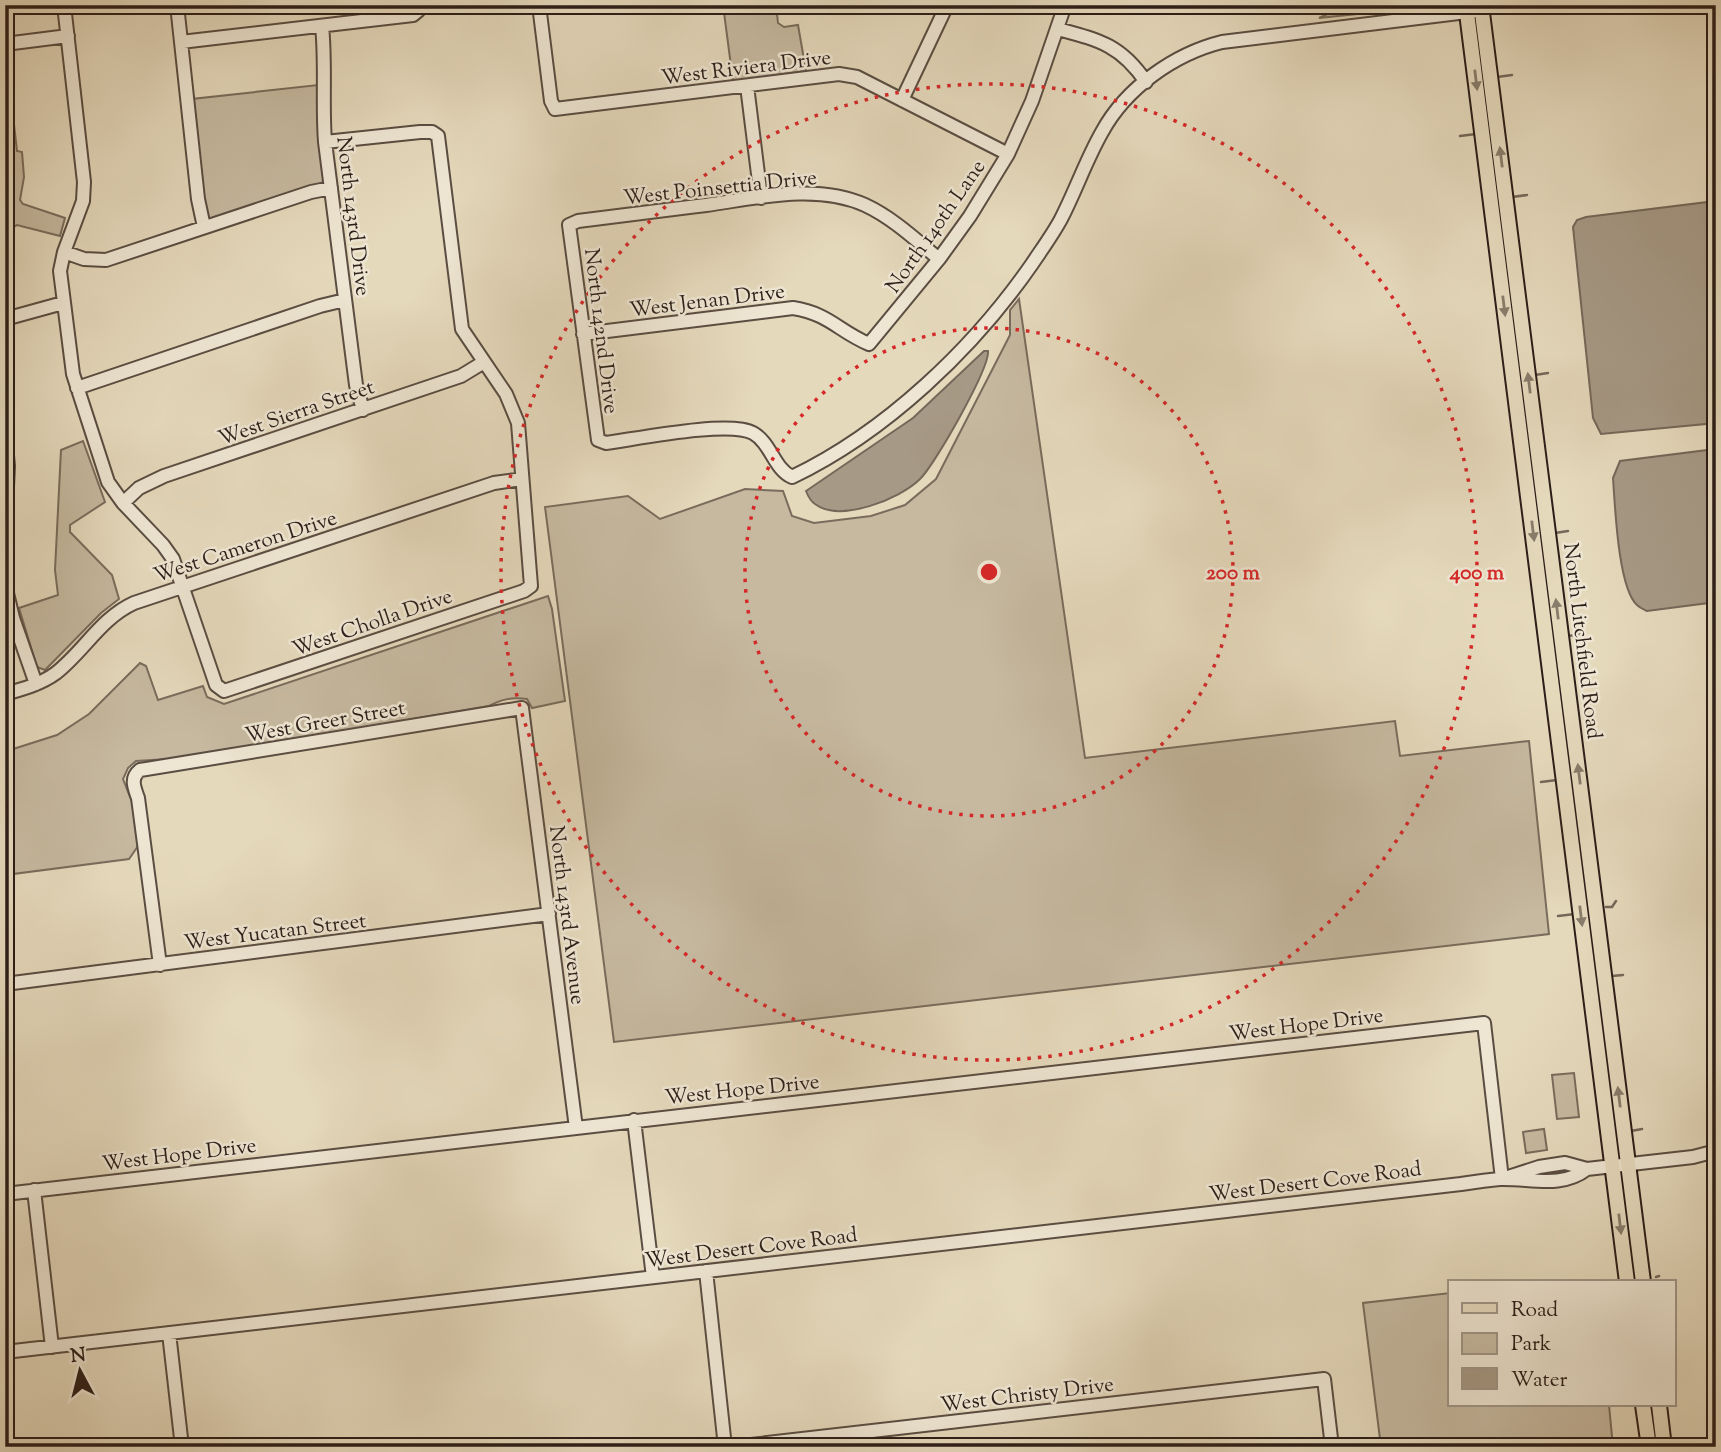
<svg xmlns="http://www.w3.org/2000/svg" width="1721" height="1452" font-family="'Sorts Mill Goudy',serif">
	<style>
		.green { fill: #c6b9a0; stroke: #796c5c; stroke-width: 2 }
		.water { fill: #a69985; stroke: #75685a; stroke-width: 2 }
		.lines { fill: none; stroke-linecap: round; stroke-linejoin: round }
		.stream { stroke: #75685a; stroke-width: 2.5 }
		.minor-casing { stroke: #5a4d42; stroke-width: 16 }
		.major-casing { stroke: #2c1e19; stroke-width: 18 }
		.minor { stroke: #eee6d3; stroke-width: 12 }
		.major { stroke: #e5d9bc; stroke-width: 14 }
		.oneway { fill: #887c6a }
		.ring { fill: none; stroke: #d62828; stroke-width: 3.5; stroke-dasharray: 3.5 7 }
		.labels { text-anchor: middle; stroke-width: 5; stroke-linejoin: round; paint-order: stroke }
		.street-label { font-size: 21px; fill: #2c1e19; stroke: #eee6d3 }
		.centre { fill: #d62828; stroke: #eee6d3; stroke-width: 3.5 }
		.ring-label { font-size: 21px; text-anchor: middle; font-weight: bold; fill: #d62828; stroke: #eee6d3; stroke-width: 5; stroke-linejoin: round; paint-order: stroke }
	</style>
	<rect width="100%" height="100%" fill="#e5d9bc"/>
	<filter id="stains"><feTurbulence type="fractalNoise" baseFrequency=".00286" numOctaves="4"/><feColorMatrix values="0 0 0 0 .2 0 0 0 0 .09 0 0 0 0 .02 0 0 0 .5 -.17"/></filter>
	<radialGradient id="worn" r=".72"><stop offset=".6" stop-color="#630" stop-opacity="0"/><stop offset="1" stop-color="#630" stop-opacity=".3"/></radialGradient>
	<path class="green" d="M723 5H776L778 23 784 27 798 25 806 71 733 81Z
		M1426 5 1425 7 1319 18 1344 6Z
		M6 54 17 151 22 152 24 177 20 200 23 204 65 218 60 236 17 225 13 227 5 248Z
		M318 85V123L325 179 320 185 211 221 204 217 192 99Z
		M1019 299 1085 758 1395 721 1400 756 1529 741 1549 934 614 1042 545 507 628 496 660 519 745 489 783 491 792 516 814 523 871 516 905 505 936 479 1010 335V310Z
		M83 441 105 502 70 525V532L112 575 119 599 101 613 45 670 37 667 19 608 58 595 55 570 61 450Z
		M548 596 552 609 565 701 532 708 527 699C512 697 502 699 489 706L185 758 136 761 128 768 123 779 134 807 138 846 129 859 5 875V748L9 747 10 750 57 735 89 714 140 663 146 666 158 700 203 686 207 697 224 704Z
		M1574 1073 1579 1117 1557 1119 1552 1075Z
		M1544 1129 1547 1150 1526 1153 1523 1132Z
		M1450 1293V1405H1609L1613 1447H1381L1363 1303Z"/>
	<path class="water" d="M1716 201V423L1601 434 1593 418 1573 227 1577 220 1586 217Z
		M984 351H988C990 368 934 466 920 479 900 499 840 523 815 504 810 501 808 496 806 491L913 418Z
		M1716 449V602L1647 611C1643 609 1640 608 1637 605 1618 588 1615 505 1613 478L1620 461Z"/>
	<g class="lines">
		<path class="stream" d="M1497 77 1512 75
			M1460 136 1476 134
			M1512 197 1527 195
			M1535 375 1548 373
			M1555 533 1568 531
			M1568 636 1582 634
			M1541 782 1557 780
			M1606 907H1612L1616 901
			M1558 916 1575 914
			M1612 976 1623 975
			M1631 1131 1642 1129
			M1656 1277 1659 1276"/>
		<defs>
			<path id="minor" d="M64 5 84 182 83 201 64 252 60 271 73 374 108 482 123 503 163 545 173 559 216 685 224 691 524 591 531 586 518 423 506 394 462 329 438 136 432 132H420L325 142
				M177 5 198 199 204 227
				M539 5 551 101 555 109 839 74 857 77 1008 154
				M322 26C326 64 322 103 325 142L356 385 363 410
				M1058 29C1099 40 1121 45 1146 82
				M181 42 413 15 419 10 418 5
				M5 44 68 36
				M747 86 761 198
				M902 100 947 5
				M64 252 84 259 106 260 311 192 331 188
				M939 259C916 240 893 218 865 205 816 183 757 198 706 205 663 210 620 216 578 221L569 225 598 440 606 443C636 439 729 420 753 433 771 443 774 469 792 477 886 432 973 349 1032 264 1042 249 1053 234 1061 219 1076 190 1086 160 1102 132 1126 88 1174 54 1222 42L1475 11
				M5 319 63 303
				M583 334 793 308C830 314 838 331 869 344L939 259 970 216 1008 154 1032 101 1065 5
				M77 388 320 306 345 300
				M5 434 8 466 5 530
				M123 503 139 488 164 476 461 376 484 362
				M5 585 13 618 36 684
				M5 694C23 689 41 684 56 673 84 651 101 618 134 603L494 483 522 479
				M160 965 138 798C134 787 130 778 140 770L522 708 576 1128
				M5 984 549 914
				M634 1120 653 1277
				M1505 1178 1539 1167 1565 1163 1587 1169 1693 1157 1716 1151
				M34 1190 52 1347
				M5 1194 1484 1023 1502 1179
				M706 1271 725 1447
				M169 1333 182 1447
				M5 1352 1461 1184C1474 1182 1487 1180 1500 1179 1531 1178 1561 1189 1587 1169
				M733 1447 1324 1379 1332 1447"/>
			<path id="major" d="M1466 5 1627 1282
				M1481 5 1643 1282
				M1643 1405 1649 1447
				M1659 1405 1664 1447"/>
		</defs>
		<use href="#minor" class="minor-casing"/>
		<use href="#major" class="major-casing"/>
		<use href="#minor" class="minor"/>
		<use href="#major" class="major"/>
	</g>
	<defs><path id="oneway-solid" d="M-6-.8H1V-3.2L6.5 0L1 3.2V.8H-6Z" transform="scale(1.75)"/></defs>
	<g class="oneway">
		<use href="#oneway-solid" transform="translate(1476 80) rotate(83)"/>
		<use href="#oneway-solid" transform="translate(1501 157) rotate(-97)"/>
		<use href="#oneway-solid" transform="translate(1504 306) rotate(83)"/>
		<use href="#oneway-solid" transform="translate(1529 383) rotate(-97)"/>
		<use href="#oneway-solid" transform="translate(1533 531) rotate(83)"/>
		<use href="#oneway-solid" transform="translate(1557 609) rotate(-97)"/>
		<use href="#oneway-solid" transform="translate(1579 774) rotate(-97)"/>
		<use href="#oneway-solid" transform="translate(1581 916) rotate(83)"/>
		<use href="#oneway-solid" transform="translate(1619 1097) rotate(-97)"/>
		<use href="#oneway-solid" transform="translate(1620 1224) rotate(83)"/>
	</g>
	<g class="ring">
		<circle cx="989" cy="572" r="244"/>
		<circle cx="989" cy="572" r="488"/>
	</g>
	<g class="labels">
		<g class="street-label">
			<text transform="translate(746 67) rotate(-7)" y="7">West Riviera Drive</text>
			<text transform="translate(720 187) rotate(-6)" y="7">West Poinsettia Drive</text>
			<text transform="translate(354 216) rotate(83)" y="7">North 143rd Drive</text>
			<text transform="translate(935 226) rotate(-55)" y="7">North 140th Lane</text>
			<text transform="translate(707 300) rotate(-7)" y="7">West Jenan Drive</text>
			<text transform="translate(602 331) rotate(83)" y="7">North 142nd Drive</text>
			<text transform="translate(296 412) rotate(-19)" y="7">West Sierra Street</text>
			<text transform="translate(245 546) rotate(-18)" y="7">West Cameron Drive</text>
			<text transform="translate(372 622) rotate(-19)" y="7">West Cholla Drive</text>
			<text transform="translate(1583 641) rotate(83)" y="7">North Litchfield Road</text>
			<text transform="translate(325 721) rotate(-10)" y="7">West Greer Street</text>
			<text transform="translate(568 915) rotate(83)" y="7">North 143rd Avenue</text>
			<text transform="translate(275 931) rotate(-7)" y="7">West Yucatan Street</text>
			<text transform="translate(1306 1024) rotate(-7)" y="7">West Hope Drive</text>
			<text transform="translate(742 1089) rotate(-6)" y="7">West Hope Drive</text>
			<text transform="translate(179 1154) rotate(-7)" y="7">West Hope Drive</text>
			<text transform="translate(1315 1181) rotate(-7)" y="7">West Desert Cove Road</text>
			<text transform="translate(751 1247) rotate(-7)" y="7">West Desert Cove Road</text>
			<text transform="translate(1027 1394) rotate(-7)" y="7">West Christy Drive</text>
		</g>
	</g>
	<circle cx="989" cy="572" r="10" class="centre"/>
	<g class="ring-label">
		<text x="1233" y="579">200 m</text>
		<text x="1477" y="579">400 m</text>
	</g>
	<rect width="1721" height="1452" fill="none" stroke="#e5d9bc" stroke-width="28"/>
	<rect x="7" y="7" width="1707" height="1438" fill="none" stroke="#2c1e19" stroke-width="3.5"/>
	<rect x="14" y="14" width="1693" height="1424" fill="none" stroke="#2c1e19" stroke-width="2"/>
	<rect x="1448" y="1280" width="228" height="126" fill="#eee6d3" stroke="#a09689" stroke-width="2"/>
	<rect x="1462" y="1303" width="35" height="10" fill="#e5d9bc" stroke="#a09689" stroke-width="2"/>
	<text x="1511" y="1316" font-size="21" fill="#2c1e19">Road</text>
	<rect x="1462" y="1333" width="35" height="21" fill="#c6b9a0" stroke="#a09689" stroke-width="2"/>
	<text x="1511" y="1350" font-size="21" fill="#2c1e19">Park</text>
	<rect x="1462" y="1368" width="35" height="21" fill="#a69985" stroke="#a09689" stroke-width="2"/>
	<text x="1511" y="1386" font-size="21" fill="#2c1e19">Water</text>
	<g transform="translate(80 1371) rotate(353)" stroke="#eee6d3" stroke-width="5" paint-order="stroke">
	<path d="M0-5L12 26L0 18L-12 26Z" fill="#2c1e19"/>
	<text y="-10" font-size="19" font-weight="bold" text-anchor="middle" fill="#2c1e19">N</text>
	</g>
	<rect width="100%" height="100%" filter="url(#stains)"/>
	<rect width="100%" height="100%" fill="url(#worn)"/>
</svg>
